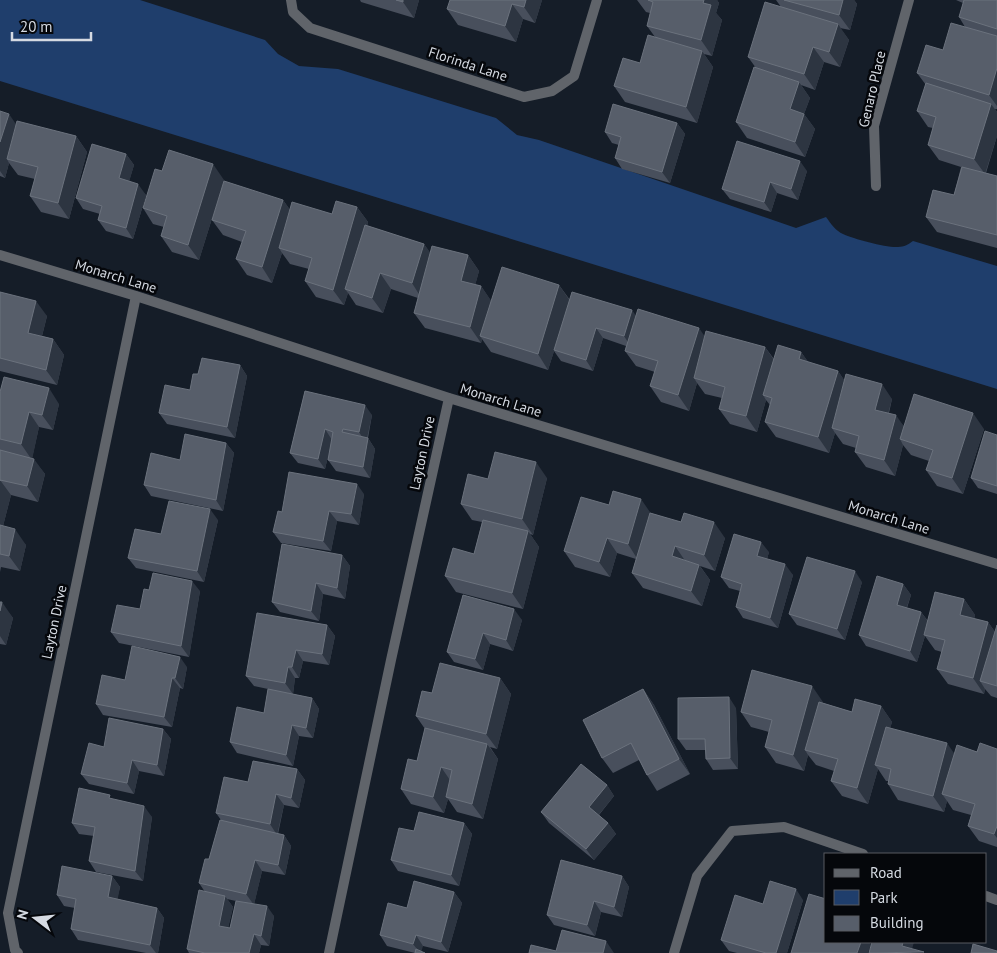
<svg xmlns="http://www.w3.org/2000/svg" width="997" height="953" font-family="'PT Sans',sans-serif">
<style>
.green{fill:#1f3e6c}
.lines{fill:none;stroke-linecap:round;stroke-linejoin:round}
.street{stroke:#60646a;stroke-width:10}
.wall{fill:#484f5c;fill-rule:evenodd}
.shaded-wall{fill:#2d3541}
.building{fill:#575e6a;stroke:#6b727d}
.labels{text-anchor:middle;dominant-baseline:central;stroke-width:5;stroke-linejoin:round;paint-order:stroke}
.street-label{font-size:14px;fill:#d5dae2;stroke:#05070b}
</style>
<rect width="100%" height="100%" fill="#151d28"/>
<path class="green" d="M0,0H140L265,40L278,54L299,66L338,69L496,118L517,135L539,140L796,228L826,217C831,224 836,231 843,234C854,239 887,248 898,247C904,247 909,244 913,241L997,266V389L0,81Z"/>
<g class="lines">
<path class="street" d="M291,0L293,12L310,28L524,97L552,91L574,76L597,0
M876,186L874,126L909,0
M0,255L136,296L449,398L997,564
M986,896L997,900
M18,953L15,950L8,913L136,296
M329,953L391,660L449,398
M674,953L697,876L732,831L784,827L863,854"/>
</g>
<path class="wall" d="M360,0H419L414,18L361,2Z
M542,0L535,23L523,19L516,42L458,25L447,9Z
M637,0H717L719,3L716,13L722,20L712,56L704,54L713,67L697,123L625,102L614,86L640,63L655,37L647,26L650,13L646,12Z
M776,0H854L857,4L850,30L840,28L849,40L840,67L824,62L815,90L801,85L810,98L804,114L815,129L805,157L747,138L736,122L756,68L748,57L781,7Z
M956,0H997V109H995L997,112V136L986,173L997,176V248L937,232L926,217L954,195L961,167L939,160L928,145L933,128L928,127L917,111L926,85L917,73L943,50L965,27L959,17L963,3Z
M0,111L16,125L76,136L87,152L69,219L41,212L30,196L35,179L18,175L9,163L5,178L0,176Z
M677,123L685,134L670,183L622,169L615,158L619,145L612,143L605,132Z
M126,154L134,165L129,181L146,195L133,239L106,231L98,220L100,214L83,209L76,198Z
M162,171L224,180L199,260L172,252L161,236L164,227L153,224L143,208Z
M807,171L798,200L777,193L771,212L730,199L722,189Z
M283,200L290,210L332,214L357,207L368,222L367,226L424,244L430,253L468,255L479,271L475,285L481,286L491,301L559,285L570,300L636,316L705,337L765,347L774,359L801,352L808,362L838,371L844,380L892,399L889,413L904,426L984,429L963,494L937,486L926,470L929,461L911,455L903,445L895,476L866,467L855,452L856,448L843,444L835,433L829,453L776,437L765,422L770,405L766,400L757,432L730,424L719,409L722,398L705,394L697,383L689,411L661,402L650,386L655,372L636,366L625,351L626,346L603,338L593,371L561,361L554,351L548,370L491,352L482,339L481,343L425,328L414,313L418,298L391,289L383,313L356,305L348,293L344,305L316,297L305,281L309,269L290,264L282,253L272,283L247,275L236,259L242,242L223,235L212,220Z
M0,292L47,316L42,336L53,339L64,355L57,385L0,371Z
M240,365L247,376L235,438L167,424L159,413L190,390L198,374Z
M305,391L372,415L368,438L375,449L370,478L336,471L328,460L330,448L325,469L298,463L290,453Z
M0,392L59,404L53,430L39,427L32,458L45,474L38,502L11,495L3,526L26,545L20,571L1,567L0,572Z
M997,435V494L978,488L971,478Z
M226,443L234,453L223,511L151,496L144,485L180,460Z
M547,478L533,535L530,534L539,547L523,609L456,592L445,576L474,554L482,522L472,520L461,504L488,479Z
M364,494L359,525L337,521L331,551L281,543L273,532L282,512Z
M609,505L651,513L725,538L715,571L700,566L710,580L702,606L643,588L632,573L636,559L617,553L610,577L575,567L564,551Z
M218,520L204,582L136,568L128,558L161,534Z
M769,552L767,559L793,575L778,628L743,618L736,607L740,591L729,588L721,577Z
M342,555L350,566L345,599L323,594L319,621L280,612L272,602Z
M862,582L845,640L797,625L789,614Z
M903,584L911,595L907,608L921,612L928,621L964,599L975,615L974,619L988,622L995,632L997,625V698L991,696L985,689L984,694L948,684L937,669L942,652L935,650L925,636L917,662L866,646L859,635Z
M200,591L189,657L119,643L111,632L140,609Z
M463,595L522,620L513,651L490,644L483,670L454,662L447,652Z
M0,602L13,618L6,645L0,644Z
M327,625L335,636L329,665L303,661L299,678H295L293,694L277,691L312,698L319,709L313,738L299,736L293,766L237,753L230,742L264,713L268,689L254,686L246,676Z
M187,667L183,689L180,688L172,727L103,715L96,704Z
M500,678L511,694L497,749L490,747L498,759L483,819L457,812L448,799L444,813L411,804L401,789L417,761L425,729L416,716L432,693Z
M643,689L654,705L690,774L657,791L647,775L639,760L613,773L602,758Z
M823,702V703L852,712L881,706L892,722L890,728L954,754L997,749V847L979,841L968,826L971,815L953,810L947,801L944,812L898,800L888,784V781H886L878,769L868,804L842,796L831,781L834,771L816,765L808,755L804,771L776,763L765,747L769,732L751,727L741,712Z
M736,708L738,769L713,770L706,759V750H686L678,739Z
M163,729L171,739L164,776L139,771L134,794L89,784L81,774L104,747Z
M297,769L305,780L299,808L284,805L278,834L284,835L291,846L285,875L262,871L254,904L274,916L269,946L261,945L259,953H189L187,949L205,892L199,883L209,859L221,820L216,813L248,782ZM227,899L236,901L230,928H228L233,907Z
M607,785L614,796L599,815L608,823L616,834L594,860L549,823L541,812Z
M112,799L152,817L143,881L96,872L89,861L94,836L79,834L72,823Z
M464,823L472,834L459,886L398,871L391,860L414,831Z
M112,876L120,887L117,899L157,908L164,918L158,953H146L78,940L71,929L75,908L64,906L57,895Z
M622,876L629,887L622,917L601,912L595,936L554,925L547,915Z
M454,892L462,903L448,952L423,946L415,953L387,946L380,935L407,908Z
M803,900L787,953H737L729,951L721,940L763,904Z"/>
<path class="shaded-wall" d="M403,0H419L414,18L403,2Z
M526,0H542L535,23L524,7Z
M704,0H717L719,3L716,13L722,20L712,56L701,40Z
M843,0H854L857,4L850,30L839,15Z
M512,4L523,19L516,42L505,26Z
M838,24L849,40L840,67L829,52Z
M813,47L824,62L815,90L804,74Z
M702,51L713,67L697,123L686,107Z
M997,68V106L989,95Z
M799,82L810,98L804,114L815,129L805,157L795,142L790,109Z
M991,104L997,112V136L985,174L974,159Z
M9,114L20,130L7,159L9,163L5,178L0,171V142Z
M677,123L685,134L670,183L662,172Z
M76,136L87,152L69,219L58,203Z
M126,154L134,165L127,189L119,178Z
M800,161L807,171L798,200L791,189Z
M213,164L224,180L199,260L188,245Z
M770,182L777,193L771,212L764,202Z
M138,184L146,195L133,239L126,228Z
M283,200L294,215L279,248L282,253L272,283L262,267Z
M357,207L368,222L348,290L345,289L348,293L344,305L333,290Z
M424,244L435,259L422,299L412,283Z
M468,255L479,271L472,297L461,281Z
M380,273L391,289L383,313L372,298Z
M559,285L570,301L548,370L538,354Z
M481,286L492,302L480,336L482,339L481,343L470,327Z
M36,301L47,316L39,348L28,333Z
M632,310L639,320L631,347L624,336Z
M596,328L603,338L593,371L586,360Z
M699,328L710,344L694,378L697,383L689,411L678,395Z
M53,339L64,355L57,385L46,370Z
M765,347L776,363L763,395L766,400L757,432L746,416Z
M801,352L812,367L799,359Z
M240,365L247,376L235,438L227,427Z
M838,371L849,387L832,428L835,433L829,453L818,437Z
M882,384L892,399L885,425L875,410Z
M49,388L59,404L53,430L42,415Z
M365,405L372,415L366,443L359,432Z
M29,412L39,427L32,460L21,444Z
M973,413L984,429L963,494L952,478Z
M896,415L907,431L900,439L903,445L895,476L884,460Z
M325,429L332,440L325,469L318,459Z
M368,438L375,449L370,478L363,467Z
M226,443L234,453L223,511L216,500Z
M34,459L45,474L38,502L27,486Z
M536,462L547,478L533,535L522,519Z
M0,480L11,495L2,530L0,527Z
M357,484L364,494L359,525L351,514Z
M641,499L652,515L638,560L628,544Z
M210,509L218,520L204,582L197,571Z
M329,511L337,521L331,551L323,541Z
M714,522L725,538L715,571L704,555Z
M15,529L26,545L20,571L9,556Z
M528,531L539,547L523,609L512,593Z
M607,538L617,553L610,577L599,562Z
M761,542L769,552L765,567L757,556Z
M675,546L686,562L672,556Z
M342,555L350,566L345,599L337,588Z
M785,564L793,575L778,628L770,618Z
M699,565L710,580L702,606L691,591Z
M855,571L862,582L845,640L837,629Z
M192,581L200,591L189,657L181,646Z
M316,583L323,594L319,621L311,611Z
M903,584L911,595L904,615L897,605Z
M964,599L975,615L971,630L960,615Z
M2,602L13,618L6,645L0,636V611Z
M514,609L522,620L513,651L506,640Z
M921,612L929,623L917,662L910,651Z
M988,622L997,635L980,681L985,689L984,694L973,678Z
M327,625L335,636L329,665L322,654Z
M483,633L490,644L483,670L475,659Z
M296,650L303,661L299,678L292,667Z
M180,657L187,667L183,689L175,678Z
M288,667L295,678L293,694L285,683Z
M172,678L180,688L172,727L164,717Z
M500,678L511,694L497,749L486,734Z
M812,686L823,702L810,751L805,750L808,755L804,771L793,755Z
M643,689L654,705L690,774L679,759Z
M729,697L736,708L738,769L730,758Z
M312,698L319,709L313,738L306,728Z
M881,706L892,722L879,766L875,765L878,769L868,804L857,788Z
M292,725L299,736L293,766L286,755Z
M163,729L171,739L164,776L157,765Z
M947,743L958,759L942,794L947,801L944,812L933,796Z
M487,744L498,759L483,819L472,804Z
M132,760L139,771L134,794L127,783Z
M441,767L452,783L446,797L448,799L444,813L433,797Z
M297,769L305,780L299,808L291,798Z
M607,785L614,796L596,818L589,807Z
M276,794L284,805L277,835L270,824Z
M144,806L152,817L143,881L135,871Z
M464,823L472,834L459,886L451,875Z
M608,823L616,834L594,860L586,849Z
M997,826V838L994,834Z
M284,835L291,846L285,875L278,865Z
M255,860L262,871L254,905L246,894Z
M112,876L120,887L116,908L108,897Z
M622,876L629,887L622,917L614,907Z
M796,889L803,900L787,953H776Z
M454,892L462,903L448,952L441,942Z
M225,896L233,907L226,937L219,926Z
M594,901L601,912L595,936L587,925Z
M267,906L274,916L269,946L261,936Z
M157,908L164,918L158,953H156L150,945Z
M254,934L261,945L259,953H249Z
M416,935L423,946L421,953H420L413,944Z
M606,941L614,953H603Z
M861,942H869L871,945L868,953H857Z
M903,942H914L911,953L902,946Z"/>
<path class="building" d="M396,0H403V2Z
M450,0H526L524,7L512,4L505,26L447,9Z
M648,0H704L703,3L711,5L701,40L647,26L653,2Z
M784,0H843L839,15Z
M964,0H997V29L959,17Z
M765,2L838,24L829,52L813,47L804,74L748,57Z
M951,23L997,36V68L989,95L917,73L926,45L943,50Z
M648,35L702,51L686,107L614,86L623,58L640,63Z
M754,67L799,82L790,109L804,114L795,142L736,122Z
M926,83L991,104L974,159L928,145L936,117L917,111Z
M613,104L677,123L662,172L615,158L621,137L605,132Z
M0,111L9,114L0,142Z
M17,121L76,136L58,203L30,196L38,167L7,159Z
M737,141L800,161L791,189L770,182L764,202L722,189Z
M92,144L126,154L119,178L138,184L126,228L98,220L102,206L76,198Z
M169,150L213,164L188,245L161,236L167,216L143,208L155,169L162,171Z
M962,167L997,176V235L926,217L933,190L954,195Z
M224,181L283,200L262,267L236,259L246,231L212,220Z
M336,201L357,207L333,290L305,281L312,258L279,248L292,202L332,214Z
M365,225L424,244L412,283L380,273L372,298L345,289Z
M432,246L468,255L461,281L481,286L470,327L414,313Z
M502,267L559,285L538,354L480,336Z
M0,292L36,301L28,333L53,339L46,370L0,358Z
M572,292L632,310L624,336L596,328L586,360L554,350Z
M638,309L699,328L678,395L650,386L658,361L625,351Z
M706,331L765,347L746,416L719,409L725,387L694,378Z
M778,345L801,352L799,359L838,371L818,437L765,422L772,398L763,395Z
M202,358L240,365L227,427L159,413L165,385L190,390L193,374H198Z
M846,374L882,384L875,410L896,415L884,460L855,452L859,436L832,428Z
M4,377L49,388L42,415L29,412L21,444L0,439V392Z
M305,391L365,405L359,432L343,429L342,432L368,438L363,467L328,460L333,432L325,429L318,459L290,453Z
M914,394L973,413L952,478L926,470L933,450L900,439Z
M985,431L997,435V486L971,478Z
M185,434L226,443L216,500L144,485L151,453L180,460Z
M0,450L34,459L27,486L0,480V481Z
M495,452L536,462L522,519L461,504L468,474L488,479Z
M289,472L357,484L351,514L329,511L323,541L273,532L278,511L282,512Z
M613,491L641,499L628,544L607,538L599,562L564,551L581,497L609,505Z
M169,501L210,509L197,571L128,558L135,529L161,534Z
M650,513L681,522L684,513L714,522L704,555L675,546L672,556L699,565L691,591L632,573Z
M483,520L528,531L512,593L445,576L453,548L474,554Z
M0,525L15,529L9,556L0,554Z
M734,534L761,542L757,556L785,564L770,618L736,607L742,584L721,577Z
M282,544L342,555L337,588L316,583L311,611L272,602Z
M807,557L855,571L837,629L789,614Z
M153,573L192,581L181,646L111,632L117,605L140,609L144,589L149,590Z
M877,576L903,584L897,605L921,612L910,651L859,635Z
M935,592L964,599L960,615L988,622L973,678L937,669L945,640L924,635Z
M463,595L514,609L506,640L483,633L475,659L447,652Z
M0,602H2L0,611Z
M257,613L327,625L322,654L296,650L292,667H288L285,683L246,676Z
M997,625V686L980,681Z
M132,646L180,657L175,678H172L164,717L96,704L102,675L125,680Z
M440,663L500,678L486,734L416,716L422,691L432,693Z
M752,670L812,686L793,755L765,747L772,720L741,712Z
M268,689L312,698L306,728L292,725L286,755L230,742L237,707L264,713Z
M643,689L679,759L647,775L631,743L602,758L583,720Z
M729,697L730,758L706,759L705,739H678V698Z
M855,699L881,706L857,788L831,781L838,759L805,750L819,702L852,712Z
M109,718L163,729L157,765L132,760L127,783L81,774L89,743L104,747Z
M886,727L947,743L933,796L888,784L891,769L875,765Z
M425,728L487,744L472,804L446,797L452,770L441,767L433,797L401,789L408,759L417,761Z
M980,743L997,749V826L994,834L968,826L975,804L942,794L957,745L977,752Z
M253,761L297,769L291,798L276,794L270,824L216,813L224,777L248,782Z
M581,764L607,785L589,807L608,823L586,849L541,812Z
M79,788L110,795L109,798L144,806L135,871L89,861L95,827L72,823Z
M419,812L464,823L451,875L391,860L399,828L414,831Z
M220,820L284,835L278,865L255,860L246,894L199,883L205,859H209Z
M561,860L622,876L614,907L594,901L587,925L547,915Z
M62,866L112,876L108,897L157,908L150,945L71,929L76,899L57,895Z
M414,881L454,892L441,942L416,935L413,944L380,935L388,903L407,908Z
M770,881L796,889L776,953H766L721,940L735,895L763,904Z
M199,890L225,896L219,926L230,928L236,901L267,906L261,936L254,934L249,953H205L187,949Z
M809,894L826,899V942H861L857,953H791Z
M562,930L606,941L603,953H529L531,945L556,951Z
M872,942H903L902,946L924,952L869,953Z
M973,944L997,951V953H971Z
M416,949L425,953H415Z"/>
<g class="labels">
<g class="street-label">
<text transform="translate(468 64) rotate(18)">Florinda Lane</text>
<text transform="translate(872 89) rotate(-77)">Genaro Place</text>
<text transform="translate(116 276) rotate(17)">Monarch Lane</text>
<text transform="translate(501 400) rotate(17)">Monarch Lane</text>
<text transform="translate(422 453) rotate(-78)">Layton Drive</text>
<text transform="translate(889 517) rotate(17)">Monarch Lane</text>
<text transform="translate(54 622) rotate(-78)">Layton Drive</text>
</g>
</g>
<rect x="824" y="853" width="162" height="90" fill="#05070b" stroke="#585b61"/>
<rect x="834" y="869" width="25" height="8" fill="#60646a" stroke="#585b61"/>
<text x="870" y="878" font-size="15" fill="#d5dae2">Road</text>
<rect x="834" y="890" width="25" height="15" fill="#1f3e6c" stroke="#585b61"/>
<text x="870" y="903" font-size="15" fill="#d5dae2">Park</text>
<rect x="834" y="916" width="25" height="15" fill="#575e6a" stroke="#585b61"/>
<text x="870" y="928" font-size="15" fill="#d5dae2">Building</text>
<g transform="translate(35 918) rotate(286)" stroke="#05070b" stroke-width="4" paint-order="stroke">
<path d="M0-4L9 19L0 12L-9 19Z" fill="#d5dae2"/>
<text y="-8" font-size="14" font-weight="bold" text-anchor="middle" fill="#d5dae2">N</text>
</g>
<path d="M12 32v8h79v-8" fill="none" stroke="#d5dae2" stroke-width="2.5"/>
<text x="20" y="32" font-size="15" fill="#d5dae2" stroke="#05070b" stroke-width="4" paint-order="stroke">20 m</text>
</svg>
